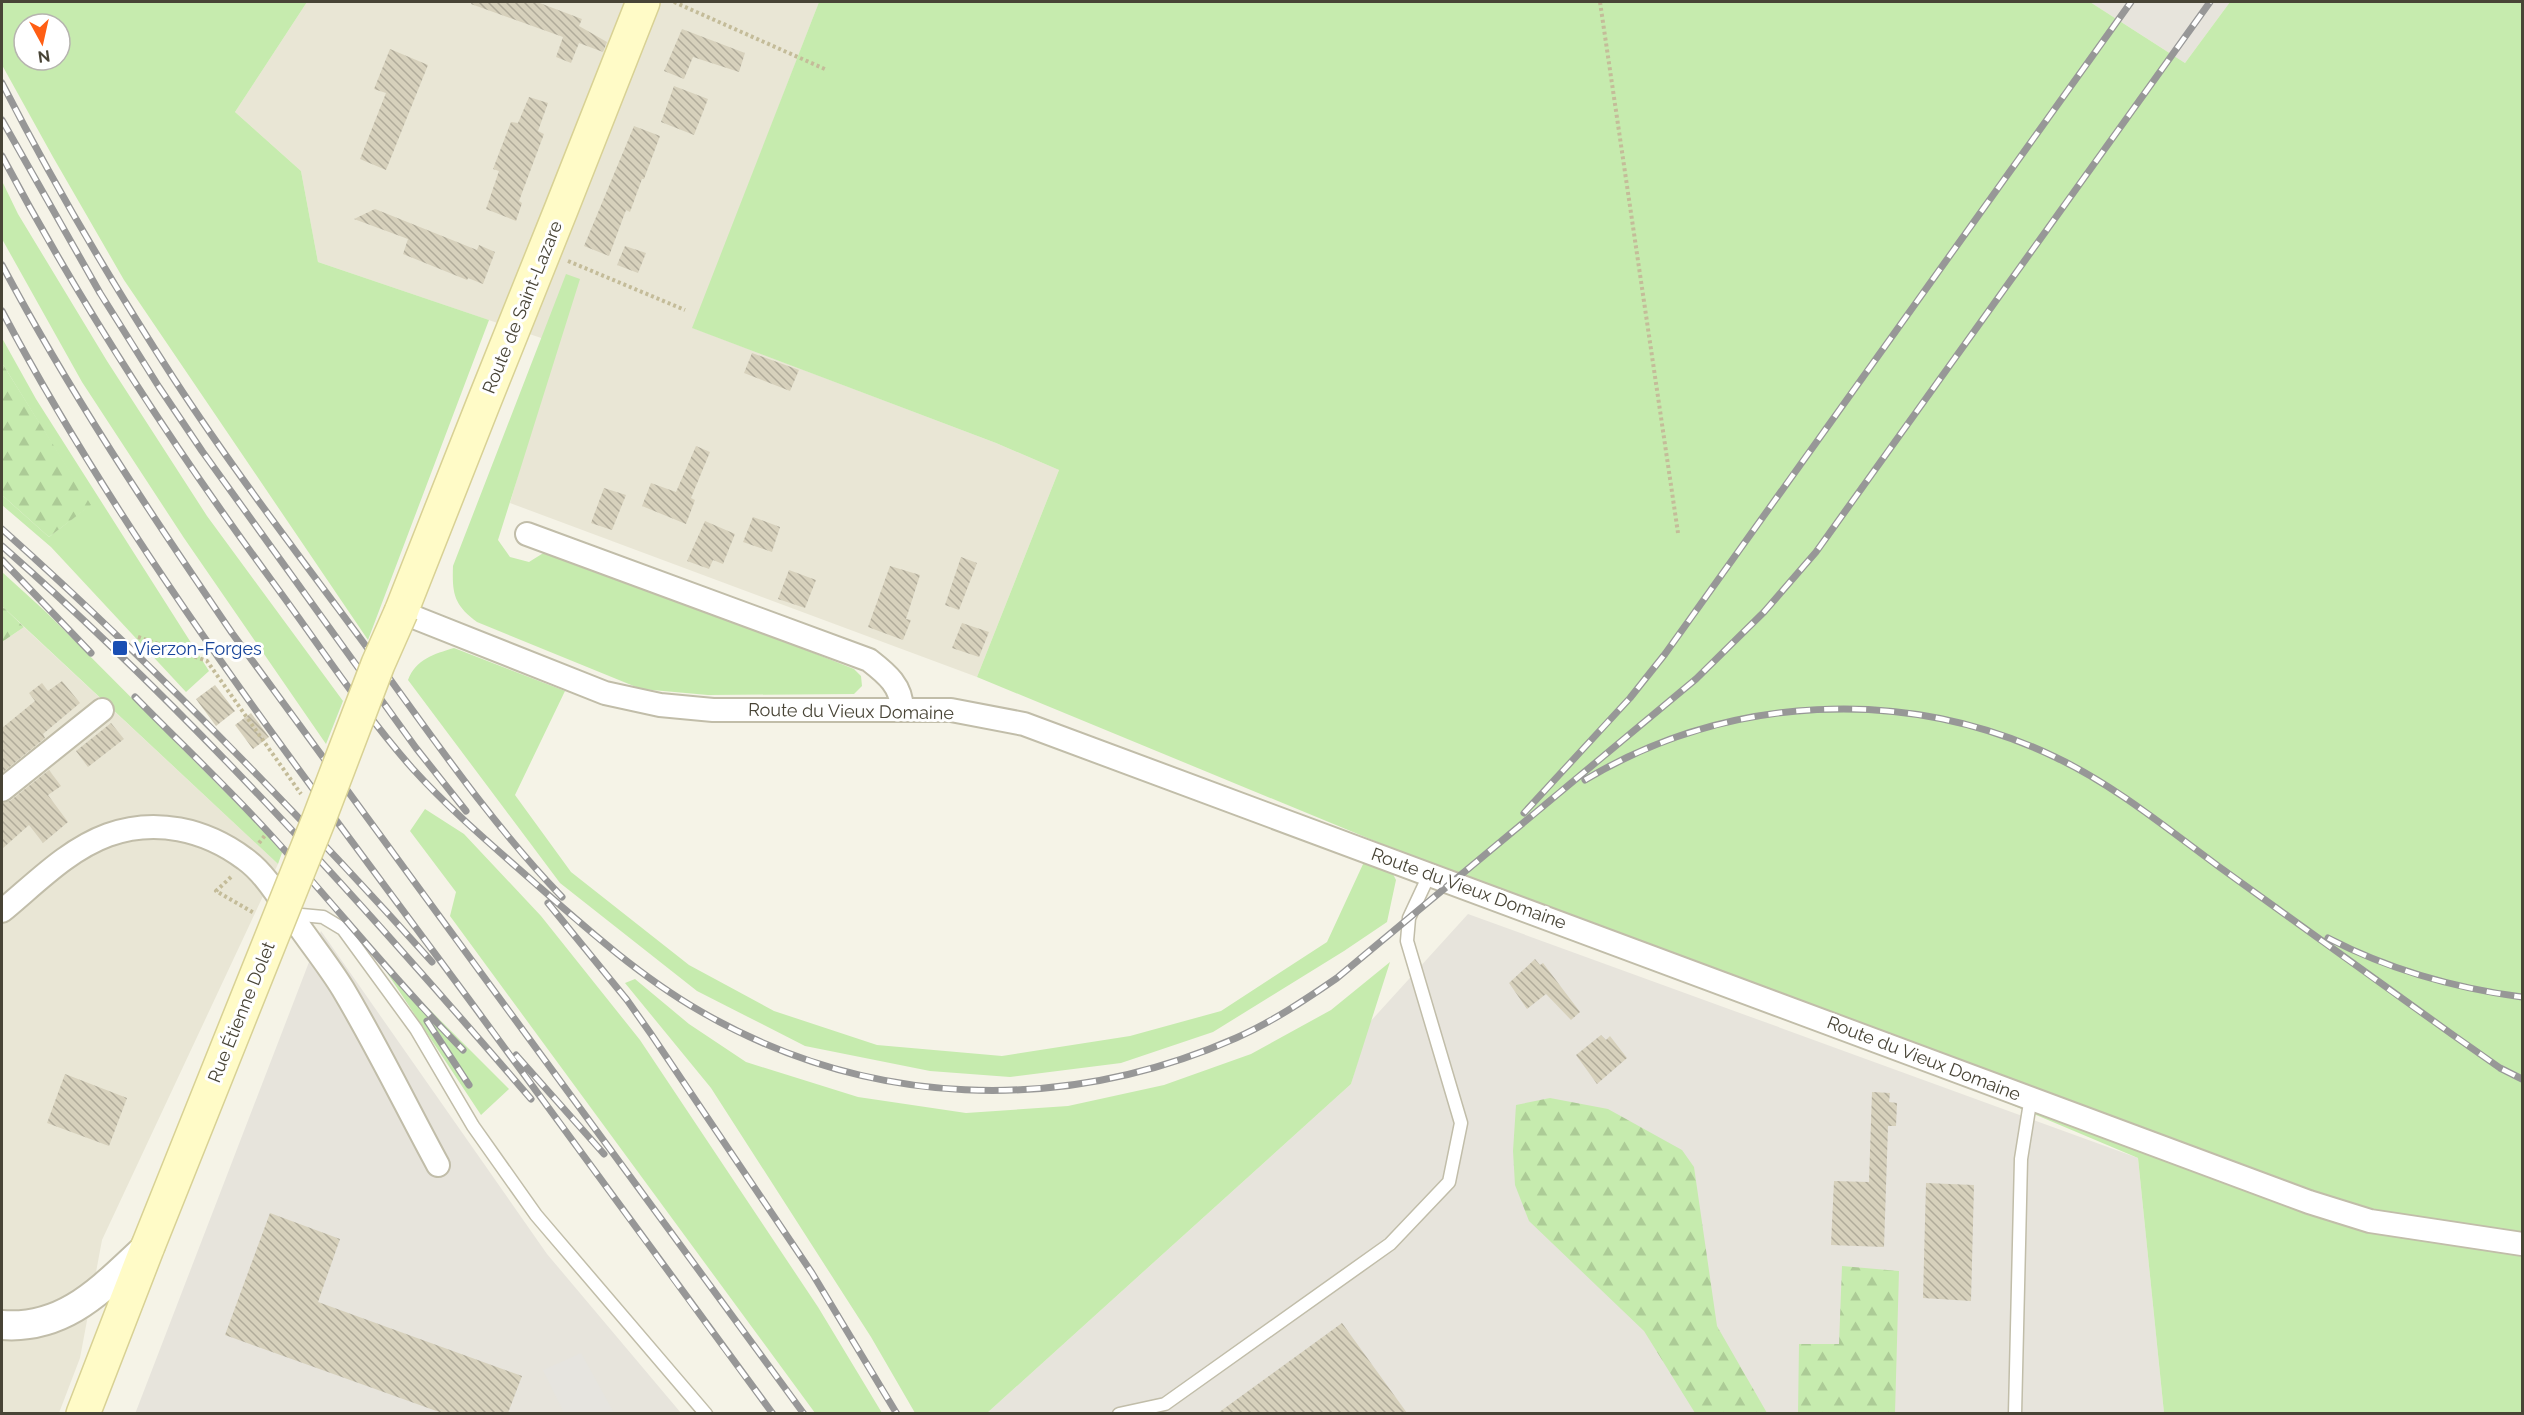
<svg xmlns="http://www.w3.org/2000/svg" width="2524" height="1415" font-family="Raleway,sans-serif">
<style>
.residential{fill:#e9e6d5}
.industrial{fill:#e7e4dc}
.green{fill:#c6ebae;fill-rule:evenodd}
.forest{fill:url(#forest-firs)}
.parking{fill:#e6e4df}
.building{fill:url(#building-back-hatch)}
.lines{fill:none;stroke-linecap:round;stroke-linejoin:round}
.service-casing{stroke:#c1bda9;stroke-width:15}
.minor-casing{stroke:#c1bda9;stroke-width:26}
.tertiary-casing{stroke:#c1bda9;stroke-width:32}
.secondary-casing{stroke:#d8d194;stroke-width:36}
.path{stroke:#c4bc99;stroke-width:4;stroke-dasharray:3 3;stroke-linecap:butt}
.service{stroke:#fff;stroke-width:12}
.minor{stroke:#fff;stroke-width:22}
.tertiary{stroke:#fff;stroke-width:28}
.secondary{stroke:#fffbc7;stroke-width:33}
.rail-casing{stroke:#979797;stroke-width:7}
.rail{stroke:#fff;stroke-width:4.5;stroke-dasharray:14;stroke-linecap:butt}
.secondary-bridge-casing{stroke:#d8d194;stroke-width:36;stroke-linecap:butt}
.secondary-bridge{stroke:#fffbc7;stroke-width:33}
.transit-dot{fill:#1a4fb4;stroke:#fff;stroke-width:2}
.labels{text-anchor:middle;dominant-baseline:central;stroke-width:6;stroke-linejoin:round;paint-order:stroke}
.street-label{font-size:18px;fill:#484436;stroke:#fff}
.transit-label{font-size:18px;fill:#164399;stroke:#fff;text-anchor:start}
</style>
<defs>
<pattern id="forest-firs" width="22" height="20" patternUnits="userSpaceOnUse" patternTransform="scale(1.5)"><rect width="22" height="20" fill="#c6ebae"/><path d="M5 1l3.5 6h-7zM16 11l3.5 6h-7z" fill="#accb96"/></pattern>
<pattern id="building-back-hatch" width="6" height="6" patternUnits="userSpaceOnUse" patternTransform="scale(1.5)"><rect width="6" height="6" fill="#d7d1bc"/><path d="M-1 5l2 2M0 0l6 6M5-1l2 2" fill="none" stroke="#b0ab9a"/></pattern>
</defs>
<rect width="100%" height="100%" fill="#f5f3e7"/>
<path class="residential" d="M307,2H819L693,328L996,443L1059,470L977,677L510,503L556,343L318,262L301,171L235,112Z
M24,627L278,864L102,1240L80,1358L59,1413L2,1414V642Z"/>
<path class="industrial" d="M2090,2H2230L2185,63Z
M1468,914L2138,1158L2164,1413L986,1414L1351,1084L1369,1023Z
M321,931L547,1254L681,1413L135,1414Z"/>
<path class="green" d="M2,2H307L235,112L301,171L318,262L489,320L368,640L124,280L53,157L2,65ZM24,24H60V60H24Z
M819,2H2090L2185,63L2230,2H2522V1413H2164L2138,1158L1896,1056L977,677L1059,470L996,443L692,328Z
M2,181L18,214L107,361L207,516L343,701L326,744L184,538L82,382L2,239Z
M566,274L580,279L498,540L510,557L529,562L545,552L572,557L854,669L861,676L862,686L854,694L708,695L641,689L477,622C454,605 452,594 453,566Z
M2,338L36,399L209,671L186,692L51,547L2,505V495L49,537L90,505L2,363Z
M2,572L46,612L283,850L278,864L2,606Z
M454,648L565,691L515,795L571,872L689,965L774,1011L877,1045L1002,1056L1130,1036L1221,1011L1327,942L1364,862L1391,870L1396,880L1387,922L1344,951L1213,1032L1121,1063L1010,1077L930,1071L805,1046L697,991L560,883L408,680C416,659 434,654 454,648Z
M425,809L464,834L541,916L640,1040L818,1307L882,1413H815L450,916L456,892L410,831Z
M376,956L509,1089L481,1115Z
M1390,962L1351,1084L986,1414L915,1413L871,1337L711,1088L625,983L635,979L689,1024L746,1062L858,1097L966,1113L1068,1106L1164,1085L1251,1054L1331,1010Z"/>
<path class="forest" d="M2,363L91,505L49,537L2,495Z
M2,606L24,627L2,642Z
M1550,1098L1608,1109L1682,1150L1694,1167L1717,1326L1767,1413H1695L1644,1331L1529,1221L1515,1185L1513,1151L1516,1105Z
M1842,1266L1899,1271L1895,1413H1798L1799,1344H1839Z"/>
<path class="parking" d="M581,1353L614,1413H564L543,1370Z"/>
<path class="building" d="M472,2H537L582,19L579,26L607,42L603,52L579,43L571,63L556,57L563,37L471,4Z
M682,29L745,53L739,72L693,57L684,79L664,71Z
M390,49L428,65L386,170L360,159L386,93L374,89Z
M674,86L708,99L694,135L661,122Z
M529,97L548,103L538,131L544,134L519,201L522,203L516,221L486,209L499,171L493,169L511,122L518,123Z
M634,126L660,136L644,179H642L630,212L626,210L609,256L584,246Z
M375,209L477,250L479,245L495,252L483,284L468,278L467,280L403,254L408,239L354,219Z
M625,246L646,253L638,273L617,265Z
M752,353L799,370L790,391L744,373Z
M696,446L710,452L691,498L695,500L686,524L642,506L651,483L676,492Z
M604,488L626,495L612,530L591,523Z
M753,517L780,527L772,552L743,542Z
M705,521L735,534L723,564L713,560L709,569L687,561Z
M961,557L977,563L959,610L945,605Z
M890,566L920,575L906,619L911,620L903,640L868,627Z
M789,570L816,580L805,608L778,599Z
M962,623L989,632L979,657L952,648Z
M62,681L80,703L43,734L45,738L2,773V728L35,701L29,693L42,683L48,691Z
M215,685L235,711L216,726L196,699Z
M251,713L269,737L253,749L235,725Z
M111,723L124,739L88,767L76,751Z
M49,770L61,786L48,795L68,822L43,843L29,825L2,849V803L10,801Z
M1535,959L1540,965L1543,963L1580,1012L1571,1020L1546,994L1527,1009L1509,983Z
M1601,1035L1606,1040L1610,1036L1627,1058L1597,1084L1576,1055Z
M65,1074L127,1098L109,1146L47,1123Z
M1872,1092L1890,1093L1889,1102L1897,1103L1896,1126H1888L1884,1247L1831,1245L1834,1181L1869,1182Z
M1926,1183L1974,1185L1971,1301L1923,1298Z
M270,1213L340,1239L318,1302L522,1376L508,1413H442L225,1335Z
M1342,1323L1407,1413H1218Z"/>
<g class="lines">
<defs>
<path id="service" d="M291,914L323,917L343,929L416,1029L473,1126L536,1215L706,1414
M1119,1414L1165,1404L1390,1244L1449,1182L1461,1123L1407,941L1409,918L1430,873
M2015,1414L2021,1159L2029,1109L2033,1099"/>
<path id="minor" d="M527,534L869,660C887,674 902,686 902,710
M401,612L605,693L660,705L713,710H951L1024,724L2309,1202L2370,1221L2522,1244
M2,790L102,710
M2,911C35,884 67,850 108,835C155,818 205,829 245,859C266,874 281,901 296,922C311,944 329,966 343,989C377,1046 406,1106 438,1165"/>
<path id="tertiary" d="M2,1325C67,1330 104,1286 148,1246"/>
<path id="secondary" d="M401,612C480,408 564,206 643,2
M83,1414L148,1246"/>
</defs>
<use href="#service" class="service-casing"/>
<use href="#minor" class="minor-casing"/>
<use href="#tertiary" class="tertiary-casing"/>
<use href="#secondary" class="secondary-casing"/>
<path class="path" d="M674,2L827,70
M1600,2L1678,533
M568,261L685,310
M138,637L207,661L301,794
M259,843L270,829
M231,877L216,891L254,913"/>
<use href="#service" class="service"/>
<use href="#minor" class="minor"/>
<use href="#tertiary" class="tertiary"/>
<use href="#secondary" class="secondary"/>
<defs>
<path id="rail" d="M2,83C54,185 112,283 174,379C232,468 297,553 360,638C425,726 486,818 562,897
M2,120L100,293L159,387L202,451L416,748L466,811
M2,156C81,305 172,445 272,581C318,643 361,710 412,768C450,810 494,847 537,885C588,930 641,977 700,1011C867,1108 1061,1115 1236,1038C1272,1022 1305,1000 1337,978L1696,679L1764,612L1816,552L2210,2
M2,265C70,393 150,513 232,633L804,1414
M2,311C118,530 269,730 416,928C536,1089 653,1252 773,1414
M2,529C153,664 296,811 432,962
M2,546C193,714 365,906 531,1099
M2,560L91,653
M135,697C179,742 226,786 269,833C335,905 395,981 463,1050
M1585,780C1727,695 1905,685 2055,757C2114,785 2165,827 2218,866C2296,922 2374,979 2453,1035L2500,1068L2522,1079
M1524,813L1630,698L1665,654L2131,2
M548,903L627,1000L651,1034L812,1273L897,1414
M2328,938C2390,970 2454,988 2522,997
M427,1021L469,1085
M516,1055L604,1154"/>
</defs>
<use href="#rail" class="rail-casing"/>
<use href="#rail" class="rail"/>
<defs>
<path id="secondary-bridge" d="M148,1246L319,819L378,664L401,612"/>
</defs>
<use href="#secondary-bridge" class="secondary-bridge-casing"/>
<use href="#secondary-bridge" class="secondary-bridge"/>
</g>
<rect class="transit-dot" x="112" y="640" width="16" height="16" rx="3"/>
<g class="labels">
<g class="street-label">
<text transform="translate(522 307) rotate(-68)">Route de Saint-Lazare</text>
<text transform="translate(851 711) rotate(1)">Route du Vieux Domaine</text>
<text transform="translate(1469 888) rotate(20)">Route du Vieux Domaine</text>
<text transform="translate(241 1012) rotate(-68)">Rue Étienne Dolet</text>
<text transform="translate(1924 1058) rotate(21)">Route du Vieux Domaine</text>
</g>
<g class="transit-label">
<text x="134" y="648">Vierzon-Forges</text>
</g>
</g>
<rect width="2524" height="1415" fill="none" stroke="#484436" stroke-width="6"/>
<g transform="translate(42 42) rotate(172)"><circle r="28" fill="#ffffff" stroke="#b6b4af" stroke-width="1.5"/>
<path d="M0-4.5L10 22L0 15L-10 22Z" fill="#ff5e14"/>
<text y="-9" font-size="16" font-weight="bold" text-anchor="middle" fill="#484436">N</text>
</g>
</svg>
